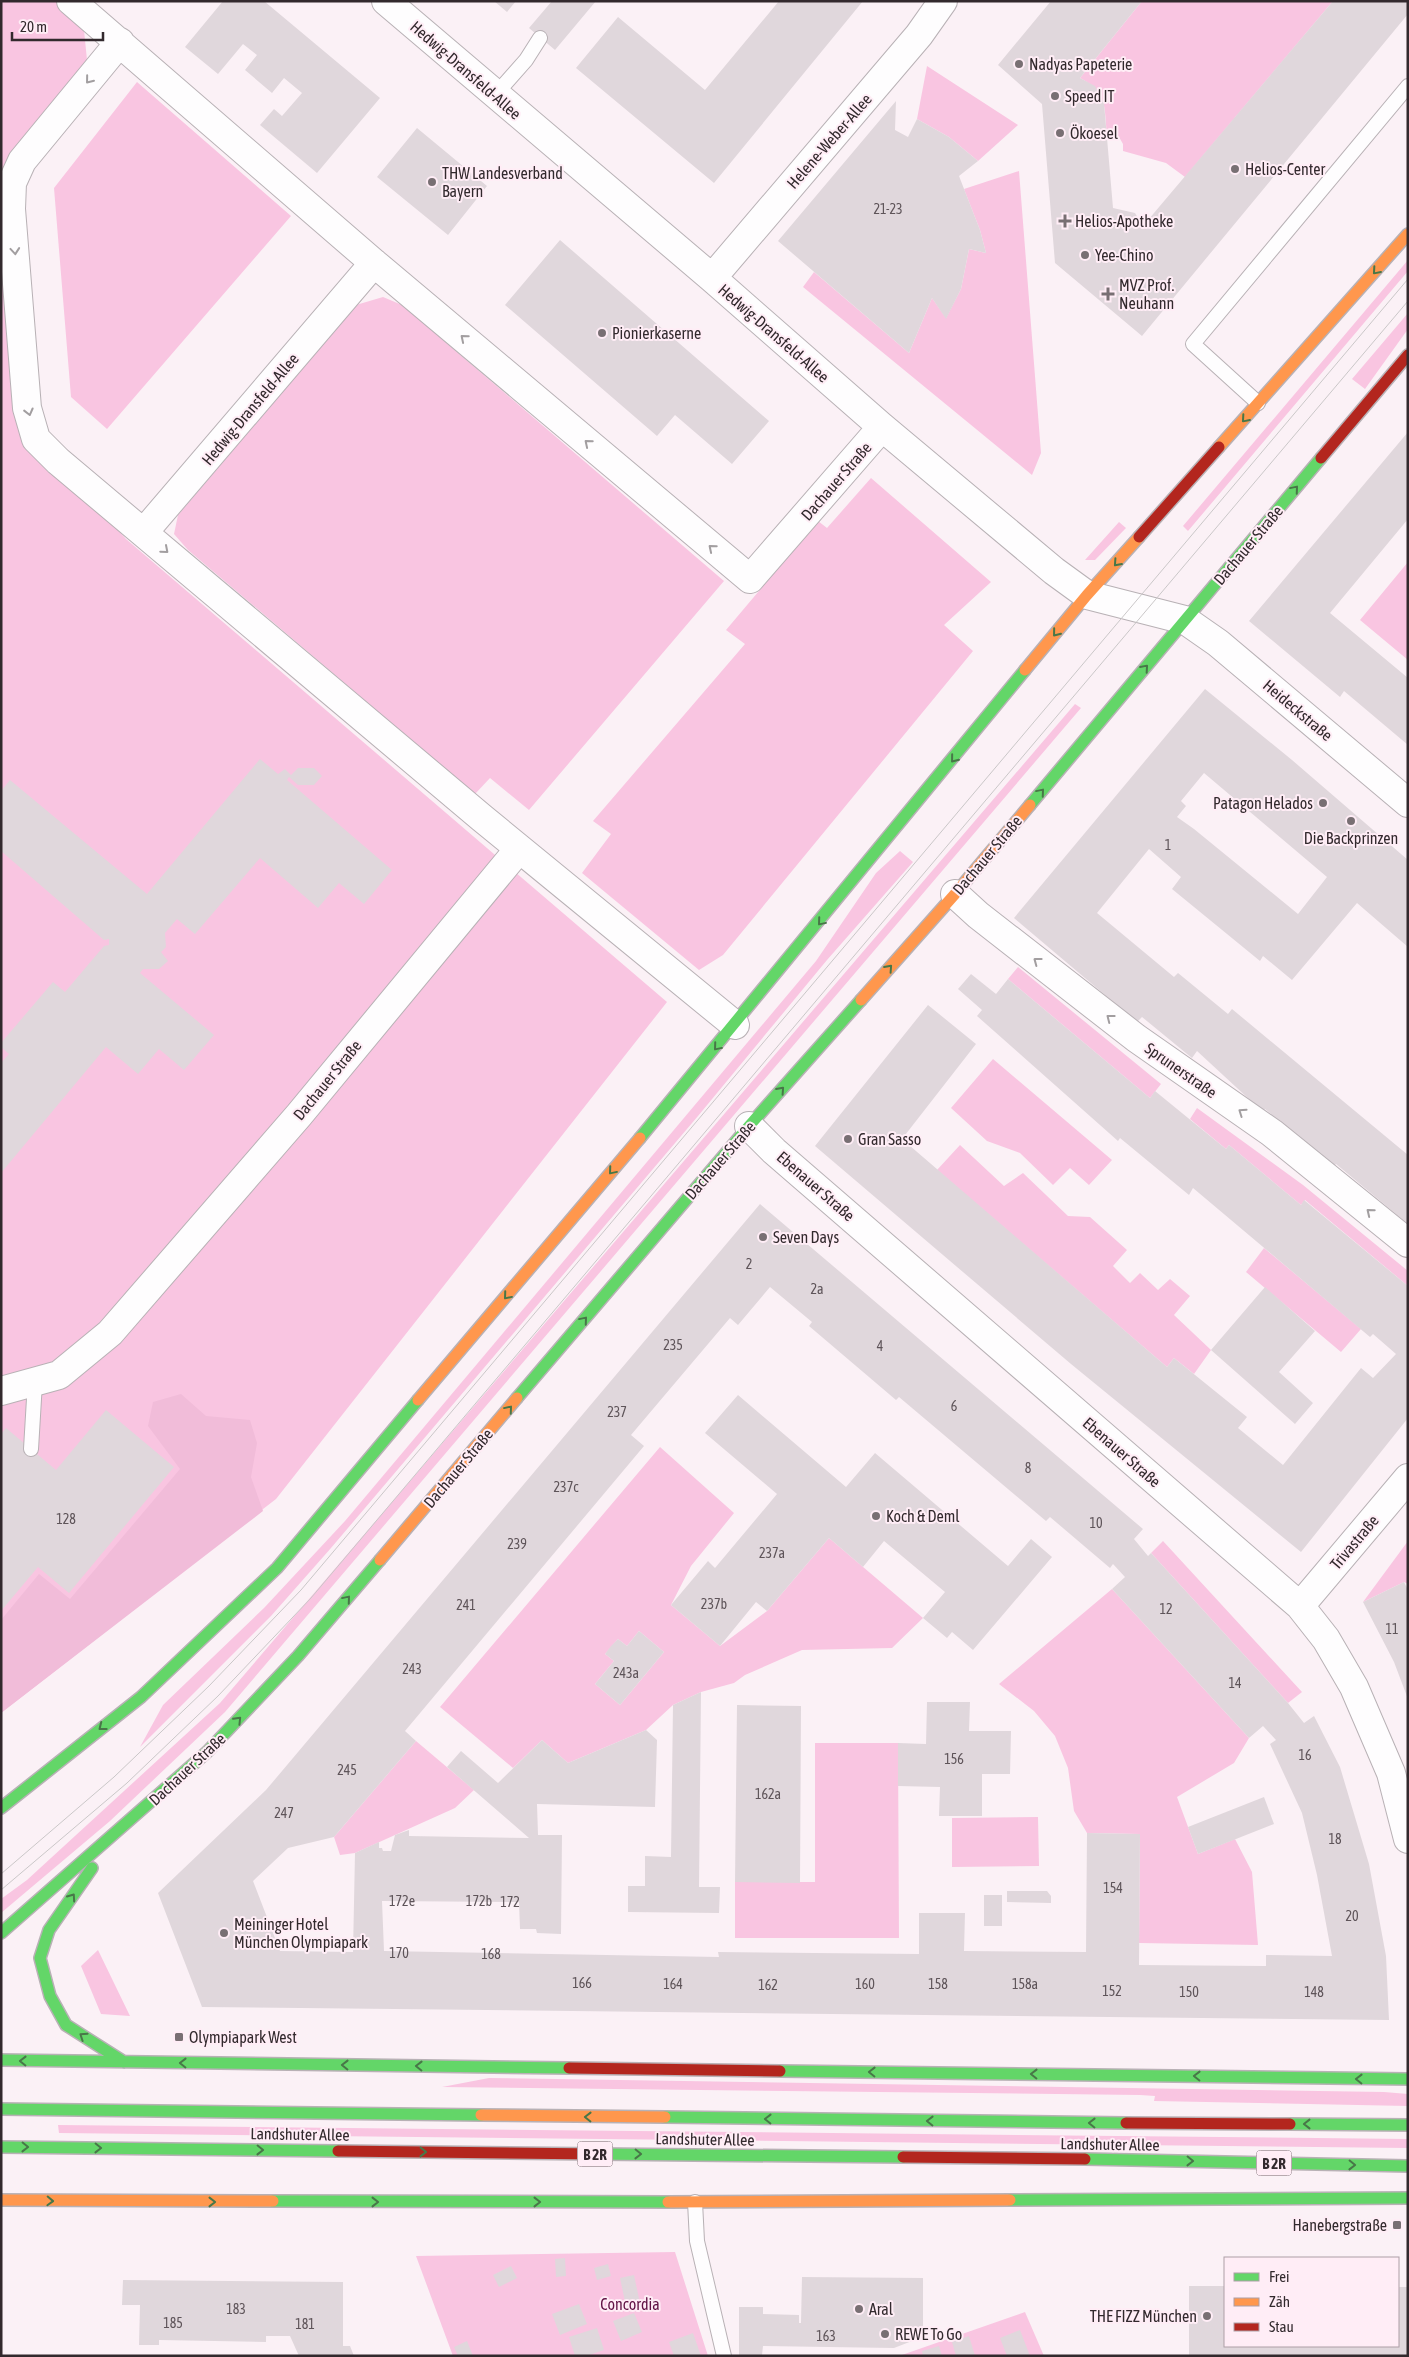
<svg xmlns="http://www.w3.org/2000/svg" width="1409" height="2357" font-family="'Asap Condensed',sans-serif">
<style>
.green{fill:#f9c5e1;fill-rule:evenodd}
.forest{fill:#f1bcd9}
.building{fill:#e0d7dc;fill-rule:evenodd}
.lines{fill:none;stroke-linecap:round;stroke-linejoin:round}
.lane-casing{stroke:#b8b1b5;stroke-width:16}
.street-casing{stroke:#b8b1b5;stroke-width:30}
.fast-casing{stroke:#b8b1b5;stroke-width:14}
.slow-casing{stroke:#b8b1b5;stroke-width:14}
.jam-casing{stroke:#b8b1b5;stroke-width:14}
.lane{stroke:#fefdfe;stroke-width:14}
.street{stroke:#fefdfe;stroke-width:28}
.fast{stroke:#63d668;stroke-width:11}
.slow{stroke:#ff974d;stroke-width:11}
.jam{stroke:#b3261e;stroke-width:11}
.tram{stroke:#cac7c8;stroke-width:1}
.oneway{stroke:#a29ea0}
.oneway2{stroke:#487748}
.poi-dot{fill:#786f73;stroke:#ffedf6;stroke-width:2}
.labels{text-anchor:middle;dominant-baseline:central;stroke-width:4;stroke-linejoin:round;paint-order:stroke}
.number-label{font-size:14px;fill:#5e5459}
.shield{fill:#ffedf6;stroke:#706469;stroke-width:1}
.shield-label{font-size:15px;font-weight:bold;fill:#32292d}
.poi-label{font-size:16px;fill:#32292d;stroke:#ffedf6;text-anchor:start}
.street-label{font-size:16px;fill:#32292d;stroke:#ffedf6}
.park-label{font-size:16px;fill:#601244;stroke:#ffedf6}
</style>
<rect width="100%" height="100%" fill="#fbf1f6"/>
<path class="green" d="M1,1H71L82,10L89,80L22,161L36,439L126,539L667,1002L276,1499L1,1713Z
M1142,1H1333L1185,177L1166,163L1123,151V144L1119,137L1107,135C1104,106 1108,93 1080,78Z
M927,66L1018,125L978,161L949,137L917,119Z
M137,82L291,216L107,429L71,397L54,188Z
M1019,171L1041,453L1032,475L803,287L814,272L909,353L932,298L946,318L961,289L969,249L986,253L980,230L964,189Z
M1408,260V271L1188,531L1183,526Z
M383,297L402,305L724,581L529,810L490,778L475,794L188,550L174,534L178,515L356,305Z
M1408,313V329L1365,389L1352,379Z
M871,478L991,582L944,625L973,651L723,955L699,970L582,873L611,834L593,821L745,644L726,630L818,521L827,528Z
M1119,522L1126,528L1095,560H1085Z
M1408,562V660L1360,620Z
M1075,704L1081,708L225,1712L110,1821L1,1913V1899L27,1880L220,1703Z
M900,851L913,862L827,960L698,1116L331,1548L271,1616L140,1747L163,1705L264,1608L345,1521L816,961L876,873Z
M1018,967L1161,1084L1150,1098L1008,979Z
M993,1059L1112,1160L1089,1185L1070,1168L1053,1185L1020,1153L987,1141L951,1108Z
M1197,1108L1303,1185L1408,1271V1286L1305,1200L1301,1205L1229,1145L1226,1149L1190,1119Z
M960,1145L1004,1186L1023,1173L1068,1216L1090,1217L1127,1250L1113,1266L1130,1283L1140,1273L1158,1290L1170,1279L1190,1296L1174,1315L1211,1350L1194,1374L1174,1358L1167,1367L937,1170Z
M1264,1248L1361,1329L1341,1352L1246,1272Z
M660,1447L734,1513L691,1566L671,1605L720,1646L767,1611L829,1538L923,1618L892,1648L802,1650L745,1675L734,1683L701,1692L673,1705L646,1730L568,1763L542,1740L513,1768L440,1707ZM639,1631L664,1652L620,1705L595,1684L614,1661L605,1654L618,1639L627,1646Z
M1163,1541L1302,1692L1288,1703L1151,1553Z
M1408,1541V1584L1404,1582L1363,1602Z
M1112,1589L1249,1738L1234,1763L1177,1797L1198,1854L1235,1839L1252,1872L1258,1945L1139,1943L1140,1834L1087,1833L1074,1811L1068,1768L1055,1736L1034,1711L999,1684Z
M416,1741L474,1790L455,1808L355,1853L340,1855L334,1837Z
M815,1743H898L899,1938H735V1882H815Z
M1038,1817L1039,1866L952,1867V1818Z
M98,1950L130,2016L101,2014L81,1966Z
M489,2078L1384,2092L1408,2094V2106L1154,2101L1155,2096L1140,2095L442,2087Z
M58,2125L1408,2139V2148L59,2133Z
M675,2252L708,2356H453L416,2256Z
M1025,2312L1044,2356H899Z"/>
<path class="forest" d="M181,1394L206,1416L250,1420L257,1443L251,1477L263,1511L1,1713V1620L39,1574L70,1599L180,1469L148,1426L153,1402Z"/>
<path class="building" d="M223,1H264L380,98L317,173L260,125L274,109L282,116L302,93L284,78L272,93L245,70L257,55L243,44L218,74L185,47Z
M494,1H516L507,12Z
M552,1H596L555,50L529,28Z
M779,1H863L714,183L576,68L618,17L705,90Z
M1051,1H1142L1080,78L1095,86L1104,103L1113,208L1135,213L1143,226L1333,1H1408V14L1142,336L1055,263L1042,104L998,65Z
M896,101L895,130L908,137L917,119L949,137L978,161L959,176L980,230L986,253L969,249L961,289L946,319L932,298L909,353L778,241Z
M417,128L487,186L448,235L377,177Z
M560,240L769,421L732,464L675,415L657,436L505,305Z
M1408,432V519L1330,613L1408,678V745L1344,691L1340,697L1249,621Z
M1205,689L1292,760L1408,860V947L1357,903L1292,980L1263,956L1260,961L1172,889L1181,877L1149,849L1097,913L1174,977L1178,973L1228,1014L1232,1009L1408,1155V1224L1336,1164L1334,1166L1265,1109L1263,1112L1197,1051L1192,1058L1142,1017L1137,1022L1014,918ZM1204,773L1327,877L1298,914L1194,829L1177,817L1186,806L1181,801Z
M260,759L278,774L285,769L291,775L298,768H314L322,776L314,785H298L289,777L287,780L392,870L364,904L339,883L318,908L260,858L195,934L177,919L165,933L166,947L161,952L168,961L159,969H143L140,973L214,1035L184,1070L159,1049L138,1074L106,1047L1,1173V1063L9,1054L1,1047V1043L53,982L65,992L104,946L109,945V939L104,940L1,851V791L10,780L147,894Z
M971,974L996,994L1008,979L1150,1098L1155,1091L1226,1149L1229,1145L1301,1205L1304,1200L1408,1286V1418L1301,1552L1071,1364L815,1146L928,1005L976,1044L902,1139L1167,1367L1174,1358L1247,1417L1238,1428L1283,1465L1361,1368L1373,1378L1396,1354L1373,1334L1370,1337L1193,1188L1189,1195L1120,1138L1118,1141L977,1016L982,1010L958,989Z
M760,1204L1143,1529L1134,1539L1148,1556L1151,1553L1288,1703L1304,1723L1314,1716L1340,1767L1369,1864L1386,1956L1389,2020L202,2007L158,1893L266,1790ZM770,1287L812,1322L809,1326L896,1400L899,1397L1046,1521L1050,1517L1110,1568L1113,1564L1125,1577L1112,1589L1249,1738L1263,1726L1276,1740L1270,1744L1302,1813L1317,1875L1332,1956L1266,1955V1966L1139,1965L1140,1834L1087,1833L1086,1952L964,1951L965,1913H919V1954L718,1952L719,1957L384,1951L382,1901L519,1902L520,1929H536L537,1933L561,1934L562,1835H538L537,1804L655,1807L657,1740L646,1730L568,1763L542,1740L498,1783L461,1751L447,1767L529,1838L409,1836V1830L395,1835L391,1851H383L382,1848H379V1842L355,1853L353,1952L280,1951L253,1881L288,1848L334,1837L416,1741L405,1731L644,1446L631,1435L730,1318L738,1325Z
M1265,1287L1315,1331L1279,1372L1313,1403L1295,1424L1211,1350Z
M738,1395L846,1487L875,1453L1008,1566L1031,1539L1052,1557L973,1650L952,1632L947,1638L923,1618L945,1592L884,1541L863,1567L829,1538L767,1611L756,1602L720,1646L671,1605L708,1561L715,1568L777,1494L705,1433Z
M106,1410L174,1467L69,1593L38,1567L1,1611V1434L6,1428L56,1470Z
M1404,1582L1408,1590V1699L1394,1662L1363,1602Z
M639,1631L664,1652L620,1705L595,1684L614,1661L605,1654L611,1646L618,1639L627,1646Z
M701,1692L699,1887H720L719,1913L628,1912V1886H645V1856L671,1857L673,1705Z
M927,1702H970L969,1731H1011L1010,1774H982V1816H939L940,1787L898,1786V1743L926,1744Z
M737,1705L801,1706L800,1883L735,1882Z
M1264,1797L1274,1824L1198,1854L1188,1827Z
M1007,1891H1047L1051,1896V1903L1007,1902Z
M984,1895H1002V1926H984Z
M565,2258L566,2276L556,2277L555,2259Z
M608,2264L611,2276L597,2280L594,2268Z
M511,2266L517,2278L499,2287L493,2275Z
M634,2275L641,2308L627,2311L620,2278Z
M802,2277L923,2278V2331L912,2330V2341L894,2348L763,2346L762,2355H739V2307H763V2314L799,2315V2323H801Z
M123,2280L343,2282V2346H350L354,2356H299L290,2336H266V2342L159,2340V2345H139L140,2305H122Z
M1189,2286H1225V2346H1398V2287H1408V2356H1189Z
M579,2304L587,2324L560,2335L552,2314Z
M634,2313L642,2332L621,2341L613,2321Z
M597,2328L604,2350L586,2356H575L569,2337Z
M1020,2330L1030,2356H1007L1000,2338Z
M693,2333L701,2356H674L669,2342Z
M969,2336L975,2356H956L952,2342Z
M467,2341L473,2356H458L454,2347Z
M939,2346L942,2356H923L922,2351Z"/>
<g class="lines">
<defs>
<path id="lane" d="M495,95L526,60L540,38
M1258,403L1193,344L1408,86
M31,1449L35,1382
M695,2202L697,2241L724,2356"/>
<path id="street" d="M71,1L374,263L750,579L882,427
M386,1L712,278L882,427L1054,571L1087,595L1185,620L1218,643L1408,803
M120,42L22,161L12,183L11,209L27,408L36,439L58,461L482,818L735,1025
M712,278L919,35L943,1
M144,532L374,263
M955,894L978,915L1136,1038L1272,1133L1408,1243
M749,1126L774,1151L1300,1606L1326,1639L1354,1687L1391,1773L1408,1839
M1,1391L59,1375L110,1333L299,1115L519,849
M1300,1606L1408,1478"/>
<path id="fast" d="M1030,805L1321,458
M640,1138L1025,670
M517,1398L749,1126L861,1000
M1,1808L141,1697L277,1568L418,1400
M92,1868L49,1930L40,1958L50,1996L66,2025L124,2062
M1,1933L207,1752L298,1656L380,1560
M1,2060L569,2068
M780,2071L1408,2079
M1,2109L481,2115
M665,2117L1126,2123
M1290,2124L1408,2125
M1,2147L338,2151
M599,2154L903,2157
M1085,2159L1408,2166
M1010,2200L1408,2198
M273,2201L668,2202"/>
<path id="slow" d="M1219,447L1408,234
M1025,670L1087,595L1139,537
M861,1000L955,894L1030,805
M418,1400L640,1138
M380,1560L517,1398
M481,2115L665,2117
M1,2200L273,2201
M668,2202L1010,2200"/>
<path id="jam" d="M1321,458L1408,355
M1139,537L1219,447
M569,2068L780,2071
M1126,2123L1290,2124
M338,2151L599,2154
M903,2157L1085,2159"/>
</defs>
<use href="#lane" class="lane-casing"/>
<use href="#street" class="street-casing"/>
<use href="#fast" class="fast-casing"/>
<use href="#slow" class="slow-casing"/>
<use href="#jam" class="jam-casing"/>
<use href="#lane" class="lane"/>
<use href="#street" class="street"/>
<use href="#fast" class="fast"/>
<use href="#slow" class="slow"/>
<use href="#jam" class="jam"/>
<path class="tram" d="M1,1874L114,1777L209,1686L301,1590L1408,279
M1,1890L127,1783L218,1696L311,1598L1408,301"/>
</g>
<defs><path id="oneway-chevron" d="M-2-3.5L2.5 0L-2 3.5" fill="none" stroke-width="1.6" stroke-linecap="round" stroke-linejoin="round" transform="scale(1.25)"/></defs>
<g class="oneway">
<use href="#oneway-chevron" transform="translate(89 80) rotate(129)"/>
<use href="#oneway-chevron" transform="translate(15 251) rotate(85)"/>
<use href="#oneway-chevron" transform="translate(464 338) rotate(-140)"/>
<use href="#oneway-chevron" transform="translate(29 412) rotate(76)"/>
<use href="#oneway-chevron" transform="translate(588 443) rotate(-140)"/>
<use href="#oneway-chevron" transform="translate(712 548) rotate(-140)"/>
<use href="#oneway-chevron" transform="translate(165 550) rotate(41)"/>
<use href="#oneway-chevron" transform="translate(1037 961) rotate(-143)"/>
<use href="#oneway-chevron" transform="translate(1110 1018) rotate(-142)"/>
<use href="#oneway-chevron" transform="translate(1242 1112) rotate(-145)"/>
<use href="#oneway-chevron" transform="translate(1370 1212) rotate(-141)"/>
</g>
<g class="oneway2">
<use href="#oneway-chevron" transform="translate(1376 271) rotate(131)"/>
<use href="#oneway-chevron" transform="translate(1245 419) rotate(131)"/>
<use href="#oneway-chevron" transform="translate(1295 489) rotate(-50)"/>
<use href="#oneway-chevron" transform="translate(1117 563) rotate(132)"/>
<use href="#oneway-chevron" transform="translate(1056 633) rotate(129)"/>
<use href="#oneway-chevron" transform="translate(1145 668) rotate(-49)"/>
<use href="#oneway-chevron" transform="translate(954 759) rotate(129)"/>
<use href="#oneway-chevron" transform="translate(1041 792) rotate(-50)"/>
<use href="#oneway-chevron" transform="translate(821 922) rotate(130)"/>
<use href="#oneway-chevron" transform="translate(889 968) rotate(-48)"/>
<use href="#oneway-chevron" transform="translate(717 1047) rotate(130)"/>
<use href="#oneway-chevron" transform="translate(781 1090) rotate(-48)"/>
<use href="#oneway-chevron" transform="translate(612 1171) rotate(130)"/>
<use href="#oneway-chevron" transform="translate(507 1296) rotate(130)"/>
<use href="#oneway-chevron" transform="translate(584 1320) rotate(-50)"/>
<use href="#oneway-chevron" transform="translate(509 1409) rotate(-50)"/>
<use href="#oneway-chevron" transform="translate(347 1599) rotate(-50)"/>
<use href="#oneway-chevron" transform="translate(238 1720) rotate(-46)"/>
<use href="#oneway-chevron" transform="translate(102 1727) rotate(142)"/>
<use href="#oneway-chevron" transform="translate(72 1897) rotate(-55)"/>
<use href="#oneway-chevron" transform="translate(83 2036) rotate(-146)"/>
<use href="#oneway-chevron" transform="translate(23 2061) rotate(-179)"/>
<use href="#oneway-chevron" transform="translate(183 2063) rotate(-179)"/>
<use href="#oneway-chevron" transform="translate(345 2065) rotate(-179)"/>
<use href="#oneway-chevron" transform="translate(419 2066) rotate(-179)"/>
<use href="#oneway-chevron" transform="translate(872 2072) rotate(-179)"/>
<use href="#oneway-chevron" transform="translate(1034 2074) rotate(-179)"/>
<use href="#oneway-chevron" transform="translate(1197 2076) rotate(-179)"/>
<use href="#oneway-chevron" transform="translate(1359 2079) rotate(-179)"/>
<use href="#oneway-chevron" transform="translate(588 2117) rotate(-179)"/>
<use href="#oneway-chevron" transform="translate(768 2119) rotate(-179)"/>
<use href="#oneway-chevron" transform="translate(930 2121) rotate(-179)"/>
<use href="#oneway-chevron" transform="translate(1092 2123) rotate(-179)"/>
<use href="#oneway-chevron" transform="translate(1307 2124) rotate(-180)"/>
<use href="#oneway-chevron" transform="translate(25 2147) rotate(1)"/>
<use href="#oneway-chevron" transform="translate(98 2148) rotate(1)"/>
<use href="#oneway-chevron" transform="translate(260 2150) rotate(1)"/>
<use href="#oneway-chevron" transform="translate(423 2152) rotate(1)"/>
<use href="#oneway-chevron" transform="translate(638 2154) rotate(1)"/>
<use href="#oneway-chevron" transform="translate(1190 2161) rotate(1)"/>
<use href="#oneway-chevron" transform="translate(1352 2165) rotate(1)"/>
<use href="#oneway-chevron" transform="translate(50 2201) rotate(2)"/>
<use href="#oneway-chevron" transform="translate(212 2202)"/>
<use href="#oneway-chevron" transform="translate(375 2202)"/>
<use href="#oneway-chevron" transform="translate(537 2202)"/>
</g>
<g class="poi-dot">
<circle cx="1019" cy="64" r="5"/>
<circle cx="1055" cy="96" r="5"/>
<circle cx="1060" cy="133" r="5"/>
<circle cx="1235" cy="169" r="5"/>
<circle cx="432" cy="182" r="5"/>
<path d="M1062.5 213.5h5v5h5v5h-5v5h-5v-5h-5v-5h5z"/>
<circle cx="1085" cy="255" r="5"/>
<path d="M1105.5 286.5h5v5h5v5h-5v5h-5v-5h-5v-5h5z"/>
<circle cx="602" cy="333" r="5"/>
<circle cx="1323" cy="803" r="5"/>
<circle cx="1351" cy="821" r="5"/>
<circle cx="848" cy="1139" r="5"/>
<circle cx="763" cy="1237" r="5"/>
<circle cx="876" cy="1516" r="5"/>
<circle cx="224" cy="1933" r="5"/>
<rect x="174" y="2032" width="10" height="10" rx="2.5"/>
<rect x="1392" y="2220" width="10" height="10" rx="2.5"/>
<circle cx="859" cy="2309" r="5"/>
<circle cx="1207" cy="2316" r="5"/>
<circle cx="885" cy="2334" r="5"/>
</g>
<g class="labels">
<g class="number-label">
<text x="888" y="209">21-23</text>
<text x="1168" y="845">1</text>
<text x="749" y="1264">2</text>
<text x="817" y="1289">2a</text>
<text x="673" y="1345">235</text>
<text x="880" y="1346">4</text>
<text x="954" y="1406">6</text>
<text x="617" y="1412">237</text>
<text x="1028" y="1468">8</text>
<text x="566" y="1487">237c</text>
<text x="66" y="1519">128</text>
<text x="1096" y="1523">10</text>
<text x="517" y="1544">239</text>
<text x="772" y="1553">237a</text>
<text x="714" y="1604">237b</text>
<text x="466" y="1605">241</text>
<text x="1166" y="1609">12</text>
<text x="1392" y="1629">11</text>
<text x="412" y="1669">243</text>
<text x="626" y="1673">243a</text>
<text x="1235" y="1683">14</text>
<text x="1305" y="1755">16</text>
<text x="954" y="1759">156</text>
<text x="347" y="1770">245</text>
<text x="768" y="1794">162a</text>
<text x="284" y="1813">247</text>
<text x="1335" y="1839">18</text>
<text x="1113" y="1888">154</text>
<text x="402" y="1901">172e</text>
<text x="479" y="1901">172b</text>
<text x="510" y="1902">172</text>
<text x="1352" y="1916">20</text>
<text x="399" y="1953">170</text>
<text x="491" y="1954">168</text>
<text x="582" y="1983">166</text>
<text x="673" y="1984">164</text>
<text x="865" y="1984">160</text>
<text x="938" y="1984">158</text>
<text x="1025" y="1984">158a</text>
<text x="768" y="1985">162</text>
<text x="1112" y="1991">152</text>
<text x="1189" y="1992">150</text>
<text x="1314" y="1992">148</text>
<text x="236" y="2309">183</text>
<text x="173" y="2323">185</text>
<text x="305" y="2324">181</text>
<text x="826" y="2336">163</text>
</g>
<g class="shield">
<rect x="577.5" y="2141.5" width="35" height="25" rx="4"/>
<rect x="1256.5" y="2150.5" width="35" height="25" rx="4"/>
</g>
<g class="shield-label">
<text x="595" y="2154">B 2R</text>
<text x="1274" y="2163">B 2R</text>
</g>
<g class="poi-label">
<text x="1029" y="64">Nadyas Papeterie</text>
<text x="1065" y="96">Speed IT</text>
<text x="1070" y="133">Ökoesel</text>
<text x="1245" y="169">Helios-Center</text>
<text x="442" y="173">THW Landesverband<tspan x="442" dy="18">Bayern</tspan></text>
<text x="1075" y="221">Helios-Apotheke</text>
<text x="1095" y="255">Yee-Chino</text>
<text x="1119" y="285">MVZ Prof.<tspan x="1119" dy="18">Neuhann</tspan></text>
<text x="612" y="333">Pionierkaserne</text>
<text x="1313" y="803" text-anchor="end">Patagon Helados</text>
<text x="1351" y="838" text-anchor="middle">Die Backprinzen</text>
<text x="858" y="1139">Gran Sasso</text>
<text x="773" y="1237">Seven Days</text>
<text x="886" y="1516">Koch &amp; Deml</text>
<text x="234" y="1924">Meininger Hotel<tspan x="234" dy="18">München Olympiapark</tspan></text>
<text x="189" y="2037">Olympiapark West</text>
<text x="1387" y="2225" text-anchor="end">Hanebergstraße</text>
<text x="869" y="2309">Aral</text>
<text x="1197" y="2316" text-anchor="end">THE FIZZ München</text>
<text x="895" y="2334">REWE To Go</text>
</g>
<g class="street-label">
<text transform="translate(466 70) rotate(41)">Hedwig-Dransfeld-Allee</text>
<text transform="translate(829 141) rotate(-49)">Helene-Weber-Allee</text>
<text transform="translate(774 333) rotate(41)">Hedwig-Dransfeld-Allee</text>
<text transform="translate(250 409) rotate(-50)">Hedwig-Dransfeld-Allee</text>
<text transform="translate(836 481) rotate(-49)">Dachauer Straße</text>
<text transform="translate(1248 545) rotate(-50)">Dachauer Straße</text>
<text transform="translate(1298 710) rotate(40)">Heideckstraße</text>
<text transform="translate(987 855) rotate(-50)">Dachauer Straße</text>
<text transform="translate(1181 1070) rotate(35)">Sprunerstraße</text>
<text transform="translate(327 1080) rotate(-51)">Dachauer Straße</text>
<text transform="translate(720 1160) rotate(-49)">Dachauer Straße</text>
<text transform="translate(816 1186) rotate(41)">Ebenauer Straße</text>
<text transform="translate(1122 1452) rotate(41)">Ebenauer Straße</text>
<text transform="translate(458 1468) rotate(-50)">Dachauer Straße</text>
<text transform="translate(1354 1542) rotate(-50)">Trivastraße</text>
<text transform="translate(187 1769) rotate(-43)">Dachauer Straße</text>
<text transform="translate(300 2134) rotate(1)">Landshuter Allee</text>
<text transform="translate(705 2139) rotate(1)">Landshuter Allee</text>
<text transform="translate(1110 2144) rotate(1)">Landshuter Allee</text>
</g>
<g class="park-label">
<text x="630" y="2304">Concordia</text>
</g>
</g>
<rect width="1409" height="2357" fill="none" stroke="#32292d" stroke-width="5"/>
<rect x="1224" y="2257" width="175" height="90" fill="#ffedf6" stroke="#ad9fa6"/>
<rect x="1234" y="2273" width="25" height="8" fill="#63d668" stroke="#ad9fa6"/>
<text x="1269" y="2282" font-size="15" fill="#32292d">Frei</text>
<rect x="1234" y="2298" width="25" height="8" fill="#ff974d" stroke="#ad9fa6"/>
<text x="1269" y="2307" font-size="15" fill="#32292d">Zäh</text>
<rect x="1234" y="2323" width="25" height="8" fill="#b3261e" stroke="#ad9fa6"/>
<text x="1269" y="2332" font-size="15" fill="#32292d">Stau</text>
<path d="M12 32v8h91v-8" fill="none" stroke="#32292d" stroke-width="2.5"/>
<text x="20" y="32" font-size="15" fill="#32292d" stroke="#ffedf6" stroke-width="4" paint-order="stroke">20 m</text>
</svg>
